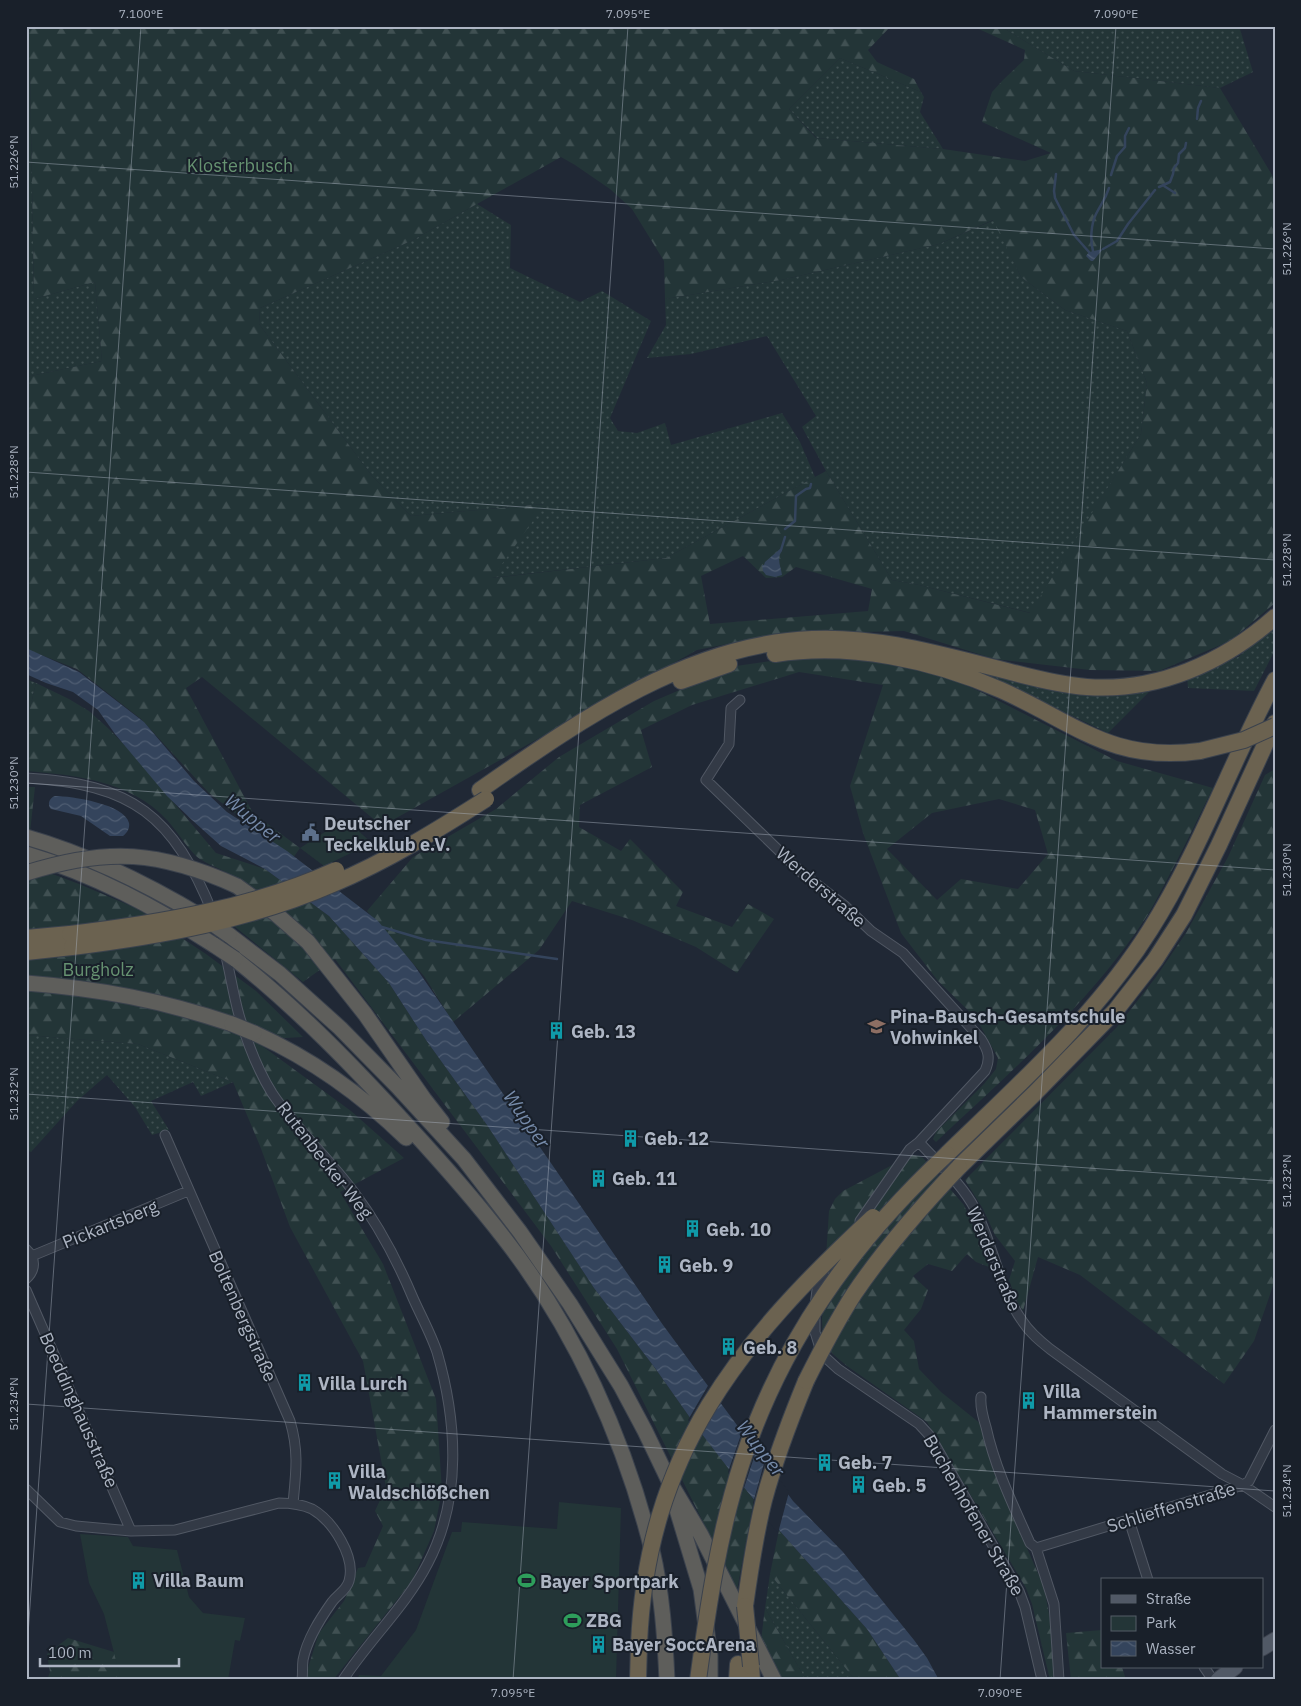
<svg xmlns="http://www.w3.org/2000/svg" width="1301" height="1706" font-family="'IBM Plex Sans',sans-serif">
<style>
.grass{fill:url(#grass-dots)}
.forest{fill:url(#forest-firs);fill-rule:evenodd}
.green{fill:#233537}
.water{fill:url(#water-waves)}
.pier{fill:#202835}
.lines{fill:none;stroke-linecap:round;stroke-linejoin:round}
.stream{stroke:#34445c;stroke-width:2.5}
.minor-casing{stroke:#515864;stroke-width:11}
.primary-casing{stroke:#3d434f;stroke-width:17}
.trunk-casing{stroke:#3b424d;stroke-width:17}
.motorway-casing{stroke:#3b424d;stroke-width:18}
.minor{stroke:#333a46;stroke-width:9}
.primary{stroke:#515966;stroke-width:15}
.trunk{stroke:#5e5e5b;stroke-width:15}
.motorway{stroke:#6b6250;stroke-width:16}
.trunk-bridge-casing{stroke:#3b424d;stroke-width:17;stroke-linecap:butt}
.motorway-bridge-casing{stroke:#3b424d;stroke-width:18;stroke-linecap:butt}
.trunk-bridge{stroke:#5e5e5b;stroke-width:15}
.motorway-bridge{stroke:#6b6250;stroke-width:16}
.ticks{fill:none;stroke:#adb5c3;stroke-width:1;stroke-opacity:0.45}
.labels{text-anchor:middle;dominant-baseline:central;stroke-width:4;stroke-linejoin:round;paint-order:stroke}
.park-label{font-size:18px;fill:#669271;stroke:#19202a}
.poi-label{font-size:18px;font-weight:bold;fill:#adb5c3;stroke:#19202a;text-anchor:start}
.street-label{font-size:18px;fill:#adb5c3;stroke:#19202a}
.water-label{font-size:19px;font-style:italic;fill:#768baa;stroke:#19202a}
.neatline{fill:none;stroke:#adb5c3;stroke-width:2}
.ticks-label{font-size:12px;text-anchor:middle;fill:#adb5c3}
</style>
<defs>
<pattern id="grass-dots" width="8" height="8" patternUnits="userSpaceOnUse" patternTransform="scale(1.25)"><rect width="8" height="8" fill="#233537"/><path d="M2 2h.1M6 6h.1" fill="none" stroke="#405052" stroke-width="1.8" stroke-linecap="round"/></pattern>
<pattern id="forest-firs" width="22" height="20" patternUnits="userSpaceOnUse" patternTransform="scale(1.25)"><rect width="22" height="20" fill="#233537"/><path d="M5 1l3.5 6h-7zM16 11l3.5 6h-7z" fill="#405052"/></pattern>
<pattern id="water-waves" width="16" height="10" patternUnits="userSpaceOnUse" patternTransform="scale(1.25)"><rect width="16" height="10" fill="#34445c"/><path d="M0 5q4-4 8 0t8 0" fill="none" stroke="#4f5d72"/></pattern>
</defs>
<rect width="100%" height="100%" fill="#202835"/>
<path class="grass" d="M1000,26H1239L1253,72L1220,88L1074,71Z
M840,58L921,92L924,97L920,112L943,149L817,138L789,109Z
M26,66L30,70L34,299L95,282L102,361L26,377Z
M477,204L511,225L510,268L580,302L602,291L651,321L610,418L618,431L637,433L665,423L671,445L782,413L800,442L815,477L666,558L491,578L544,504L411,516L372,476L259,324L260,308L411,241Z
M994,220L1021,277L1065,310L1127,331L1147,383L1141,434L1031,613L919,585L892,580L826,471L802,427L816,416L767,336L691,354L647,358L666,325L665,299L781,280L939,244Z
M1275,626V650L1254,691L1188,688L1187,676L1238,657Z
M978,671L1152,689L1108,733Z
M26,679L36,683L26,725Z
M26,1035L138,1044L233,1082L201,1096L193,1082L151,1101L169,1130L152,1135L135,1107L107,1075L77,1101L31,1152L26,1150Z
M770,1574L855,1680H806L765,1608Z"/>
<path class="forest" d="M26,26H891L868,50L877,62L914,79L921,92L840,58L789,109L816,138L943,149L1025,161L1051,153L982,122L992,92L1003,80L1024,60L1025,50L972,26H1000L1074,71L1220,88L1275,180V603L1230,641L1159,671L1090,670L995,659L904,631L778,634L697,650L382,826L202,677L186,688L253,813L300,848L293,858L209,793L141,719L77,669L26,649V377L102,361L95,282L34,299L30,70L26,66ZM561,157L575,165L610,189L632,209L664,261L665,299L781,280L939,244L993,220L1021,277L1065,310L1127,331L1147,383L1141,434L1030,613L919,585L892,580L826,471L666,558L492,578L545,504L411,516L372,476L259,324L260,308L411,241ZM743,556L766,578L782,577L796,567L872,589L868,611L710,624L701,576Z
M814,655L888,663L936,671L987,695L1117,761L1213,788C1196,822 1180,856 1162,889C1156,900 1150,912 1143,922C1087,1006 1009,1073 936,1142L933,1139L936,1132L984,1084L996,1069L998,1058L976,1018L938,981L901,933L863,833L850,786L883,685L799,672L692,705L641,730L652,767L580,805L579,827L621,851L630,839L683,892L676,906L732,927L748,904L774,919L737,973L696,947L632,920L572,901L539,950L453,1022L424,976L367,911L413,857L496,809L559,757L654,701L736,666ZM999,799L1035,810L1048,854L1018,889L961,879L937,900L887,849L932,813Z
M36,683L69,699L89,711L109,729L132,753L216,853L265,869L329,916L389,983L426,1040L487,1125L594,1288L655,1368L698,1429L754,1500L737,1590L617,1349L551,1246L335,959L303,982L234,926L282,911C268,900 254,888 239,879C229,872 203,863 196,856C185,845 177,831 167,820C131,781 76,775 26,771V725Z
M1275,769V1280L1254,1341L1224,1384L1080,1275L1038,1257L1023,1311L1016,1299L1009,1280L1015,1261L995,1235L983,1209L965,1180L1117,1027L1156,977L1186,933L1228,857L1265,775Z
M26,787H35L30,832L26,831Z
M26,864L79,884L138,909L206,954L256,991L303,1037L232,1041L254,1040L351,1111L404,1158L340,1192L383,1264L436,1399L442,1491L434,1531L412,1581L333,1680H307L308,1668L319,1633L344,1601L358,1568L365,1567L383,1526L375,1511L386,1487L363,1361L290,1227L260,1146L233,1082L138,1044L26,1035Z
M911,1155L919,1156L923,1158L964,1205L982,1247L989,1267L976,1262L967,1254L952,1271L928,1264L913,1276L928,1290L921,1309L904,1330L914,1341L919,1369L941,1392L981,1424L987,1448L999,1484L1044,1587L1051,1625L1054,1680H1050L1032,1604L1026,1588L927,1422L847,1366L835,1356L823,1343L822,1319L829,1211L835,1199L843,1191Z
M779,1530L867,1629L901,1680H855L770,1574Z
M765,1608L806,1680H782L761,1640Z
M1102,1630V1667H1122L1126,1680H1071L1066,1633Z
M68,1638L206,1680H47L50,1672L47,1654Z"/>
<path class="green" d="M345,819L372,843L324,866L300,848Z
M559,1502L621,1508L616,1680H357L359,1675L381,1676L416,1630L452,1532H461L462,1522L557,1529Z
M80,1534L128,1537L133,1546L177,1550L189,1597L203,1613L245,1618L240,1641L235,1640L228,1680L214,1678L213,1680H121L104,1614L89,1583Z"/>
<path class="water" d="M1103,249L1093,261H1091L1086,256L1089,252Z
M780,549L782,551C776,558 781,567 782,575L775,577L766,575L763,571L762,565H764L765,562Z
M26,648L79,672L144,722L194,781L227,812L287,851L378,921L414,965L663,1325L793,1501L843,1552L914,1640L927,1658L939,1680H901L867,1629L779,1530L728,1468L698,1429L655,1368L594,1288L487,1125L426,1040L389,983L329,916L265,869L221,846L192,820L167,796L115,734L98,710L73,692L46,683L26,674Z
M55,796C71,796 125,804 129,823C130,828 127,833 123,836H110L81,816L51,809C47,805 49,798 55,796Z"/>
<path class="pier" d="M709,1384L719,1398L699,1434L688,1420Z
M743,1429L757,1448L743,1491L728,1472Z
M765,1460L789,1492L778,1533L753,1503Z"/>
<g class="lines">
<path class="stream" d="M1197,119L1198,108L1201,101
M1056,174L1054,191L1055,198L1074,235L1089,252
M1111,175L1117,156L1125,147V136L1129,128
M1164,186L1175,193
M1159,187L1170,182L1173,174L1174,168L1178,163L1179,154L1185,148L1186,143
M1103,249L1117,241L1128,224L1155,190
M1093,251C1090,240 1091,224 1096,214C1101,204 1105,200 1109,188
M785,529L795,521L796,496L806,489L810,488L811,484
M781,550L785,537
M382,927L426,940L557,959"/>
<defs>
<path id="minor" d="M740,700L731,708L729,744L706,780L802,873L844,905L871,931L903,953L981,1039C988,1050 991,1058 985,1071L919,1142C938,1163 962,1184 975,1209C994,1246 999,1289 1023,1322C1030,1333 1040,1341 1050,1349L1222,1474L1243,1485L1275,1507
M26,778C133,784 173,815 213,914
M218,928C228,956 231,986 239,1015C247,1042 257,1069 272,1093C295,1128 328,1157 353,1191C378,1224 397,1260 413,1298C421,1316 431,1334 437,1352C457,1421 462,1498 428,1563C406,1606 369,1640 343,1680
M165,1135L290,1421C299,1451 296,1473 293,1503
M860,1221L910,1149L919,1142
M26,1249C36,1258 36,1270 26,1279
M32,1256L188,1191
M824,1273L818,1282L815,1306V1332L819,1345L826,1358L838,1369L919,1424L930,1436L1019,1591L1025,1607L1042,1680
M26,1290L131,1531
M981,1397C980,1407 983,1417 986,1427C995,1468 1013,1505 1030,1543L1036,1548L1054,1604L1059,1680
M26,1489L60,1522L76,1526L131,1531L175,1530L279,1503C291,1503 301,1504 312,1509C333,1521 356,1557 349,1581C346,1591 338,1594 332,1602C320,1619 307,1639 303,1660C302,1667 303,1673 302,1680
M1129,1520L1148,1580
M1036,1548L1243,1485L1249,1481L1275,1430
M1204,1667L1213,1680"/>
<path id="primary" d="M1262,1648L1275,1640
M1218,1680L1235,1667"/>
<path id="trunk" d="M26,837C89,855 147,884 202,917
M26,854C94,874 155,907 214,945
M237,886L276,914L308,942L365,1014L424,1099L442,1122
M229,935L280,974L340,1028L397,1086L464,1159L520,1232L570,1304L621,1386L645,1431L669,1481L701,1535L774,1680
M235,959C298,1009 353,1066 407,1125C441,1162 474,1199 504,1238C575,1329 624,1438 652,1550C662,1592 665,1637 667,1680
M26,983C101,989 161,1000 232,1024
M254,1033C312,1059 361,1094 406,1138
M675,1503L701,1589L710,1656V1680"/>
<path id="motorway" d="M775,654C850,642 933,660 1001,690C1075,723 1112,763 1200,751
M681,681L729,664
M480,790C579,721 687,644 812,639C879,636 942,655 1007,671C1033,678 1060,685 1087,687C1157,692 1223,663 1275,617
M26,938L70,934
M26,952L72,947
M947,1154C1019,1084 1096,1016 1150,930C1200,851 1231,762 1275,680
M959,1167L1034,1094L1116,1010L1155,960L1184,915L1219,845L1275,723
M745,1606C750,1570 755,1535 764,1500C775,1459 790,1420 806,1381
M751,1666L752,1680
M638,1680L639,1644
M737,1680L738,1664"/>
</defs>
<use href="#minor" class="minor-casing"/>
<use href="#primary" class="primary-casing"/>
<use href="#trunk" class="trunk-casing"/>
<use href="#motorway" class="motorway-casing"/>
<use href="#minor" class="minor"/>
<use href="#primary" class="primary"/>
<use href="#trunk" class="trunk"/>
<use href="#motorway" class="motorway"/>
<defs>
<path id="trunk-bridge" d="M26,873C108,847 160,851 237,886
M206,919L229,935
M214,945L235,959
M232,1024L254,1033"/>
<path id="motorway-bridge" d="M1200,751L1244,740L1275,726
M70,934C161,923 252,908 336,870
M72,947C160,936 251,920 333,884C387,861 436,831 486,799
M806,1381C821,1351 836,1322 854,1294C885,1248 921,1207 959,1167
M745,1606L751,1666
M639,1644C647,1453 739,1342 873,1217
M698,1680C708,1606 719,1532 742,1462C782,1340 854,1241 947,1154"/>
</defs>
<use href="#trunk-bridge" class="trunk-bridge-casing"/>
<use href="#motorway-bridge" class="motorway-bridge-casing"/>
<use href="#trunk-bridge" class="trunk-bridge"/>
<use href="#motorway-bridge" class="motorway-bridge"/>
</g>
<path class="ticks" d="M26,162L1275,249M26,472L1275,560M26,783L1275,870M26,1094L1275,1181M26,1404L1275,1491M26,1663L141,26M513,1680L628,26M1000,1680L1116,26"/>
<defs>
<symbol id="civic-bare" viewBox="-9 -9 18 18"><path d="M-.6-6.5H3V-4.5H.6V-3L4-1V1h2V6H-6V1h2V-1L-.6-3ZM-1.2 2.5V6h2.4V2.5Z" fill="#5c6f8a" stroke="#19202a" stroke-width="2.5" paint-order="stroke"/></symbol>
<symbol id="school-bare" viewBox="-9 -9 18 18"><path d="M0-5L7-2L0 1L-7-2ZM-4 1L0 2.5L4 1V4Q0 6-4 4Z" fill="#8d6e63" stroke="#19202a" stroke-width="2.5" paint-order="stroke"/></symbol>
<symbol id="building-bare" viewBox="-9 -9 18 18"><path d="M-4-6H4V6H1V3H-1V6H-4ZM-2.5-4.3h1.7v1.8h-1.7ZM.8-4.3h1.7v1.8H.8ZM-2.5-1h1.7V.8h-1.7ZM.8-1h1.7V.8H.8Z" fill="#0f9aa8" stroke="#19202a" stroke-width="2.5" paint-order="stroke"/></symbol>
<symbol id="stadium-bare" viewBox="-9 -9 18 18"><path d="M0-5a6.5 5 0 1 0 0 10a6.5 5 0 1 0 0-10ZM-3.5-1.8h7v3.6h-7Z" fill="#2e9e5b" stroke="#19202a" stroke-width="2.5" paint-order="stroke"/></symbol>
</defs>
<g fill-rule="evenodd">
<use href="#civic-bare" x="298" y="820" width="25" height="25"/>
<use href="#school-bare" x="864" y="1014" width="25" height="25"/>
<use href="#building-bare" x="544" y="1018" width="25" height="25"/>
<use href="#building-bare" x="618" y="1126" width="25" height="25"/>
<use href="#building-bare" x="586" y="1166" width="25" height="25"/>
<use href="#building-bare" x="680" y="1216" width="25" height="25"/>
<use href="#building-bare" x="652" y="1252" width="25" height="25"/>
<use href="#building-bare" x="716" y="1334" width="25" height="25"/>
<use href="#building-bare" x="292" y="1370" width="25" height="25"/>
<use href="#building-bare" x="1016" y="1388" width="25" height="25"/>
<use href="#building-bare" x="812" y="1450" width="25" height="25"/>
<use href="#building-bare" x="322" y="1468" width="25" height="25"/>
<use href="#building-bare" x="846" y="1472" width="25" height="25"/>
<use href="#building-bare" x="126" y="1568" width="25" height="25"/>
<use href="#stadium-bare" x="514" y="1568" width="25" height="25"/>
<use href="#stadium-bare" x="560" y="1608" width="25" height="25"/>
<use href="#building-bare" x="586" y="1632" width="25" height="25"/>
</g>
<g class="labels">
<g class="park-label">
<text x="240" y="165">Klosterbusch</text>
<text x="98" y="969">Burgholz</text>
</g>
<g class="poi-label">
<text x="324" y="823">Deutscher<tspan x="324" dy="21">Teckelklub e.V.</tspan></text>
<text x="890" y="1016">Pina-Bausch-Gesamtschule<tspan x="890" dy="21">Vohwinkel</tspan></text>
<text x="571" y="1031">Geb. 13</text>
<text x="644" y="1138">Geb. 12</text>
<text x="612" y="1178">Geb. 11</text>
<text x="706" y="1229">Geb. 10</text>
<text x="679" y="1265">Geb. 9</text>
<text x="743" y="1347">Geb. 8</text>
<text x="318" y="1383">Villa Lurch</text>
<text x="1043" y="1391">Villa<tspan x="1043" dy="21">Hammerstein</tspan></text>
<text x="838" y="1462">Geb. 7</text>
<text x="348" y="1471">Villa<tspan x="348" dy="21">Waldschlößchen</tspan></text>
<text x="872" y="1485">Geb. 5</text>
<text x="153" y="1580">Villa Baum</text>
<text x="540" y="1581">Bayer Sportpark</text>
<text x="586" y="1620">ZBG</text>
<text x="612" y="1644">Bayer SoccArena</text>
</g>
<g class="street-label">
<text transform="translate(821 887) rotate(41)">Werderstraße</text>
<text transform="translate(325 1160) rotate(52)">Rutenbecker Weg</text>
<text transform="translate(110 1224) rotate(-22)">Pickartsberg</text>
<text transform="translate(994 1259) rotate(67)">Werderstraße</text>
<text transform="translate(243 1316) rotate(66)">Boltenbergstraße</text>
<text transform="translate(79 1410) rotate(66)">Boeddinghausstraße</text>
<text transform="translate(1171 1507) rotate(-17)">Schlieffenstraße</text>
<text transform="translate(974 1515) rotate(60)">Buchenhofener Straße</text>
</g>
<g class="water-label">
<text transform="translate(253 818) rotate(39)">Wupper</text>
<text transform="translate(527 1119) rotate(55)">Wupper</text>
<text transform="translate(761 1448) rotate(52)">Wupper</text>
</g>
</g>
<rect width="1301" height="1706" fill="none" stroke="#19202a" stroke-width="55"/>
<rect x="1101" y="1578" width="162" height="90" fill="#19202a" stroke="#545c67"/>
<rect x="1111" y="1595" width="25" height="8" fill="#515966" stroke="#545c67"/>
<text x="1146" y="1604" font-size="15" fill="#adb5c3">Straße</text>
<rect x="1111" y="1616" width="25" height="15" fill="#233537" stroke="#545c67"/>
<text x="1146" y="1628" font-size="15" fill="#adb5c3">Park</text>
<rect x="1111" y="1641" width="25" height="15" fill="url(#water-waves)" stroke="#545c67"/>
<text x="1146" y="1654" font-size="15" fill="#adb5c3">Wasser</text>
<path d="M40 1658v8h139v-8" fill="none" stroke="#adb5c3" stroke-width="2.5"/>
<text x="48" y="1658" font-size="15" fill="#adb5c3" stroke="#19202a" stroke-width="4" paint-order="stroke">100 m</text>
<rect x="28" y="28" width="1246" height="1650" class="neatline"/>
<g class="ticks-label">
<text x="141" y="18">7.100°E</text>
<text x="628" y="18">7.095°E</text>
<text x="1116" y="18">7.090°E</text>
<text transform="translate(14 162) rotate(-90)" y="4">51.226°N</text>
<text transform="translate(1287 249) rotate(-90)" y="4">51.226°N</text>
<text transform="translate(14 472) rotate(-90)" y="4">51.228°N</text>
<text transform="translate(1287 560) rotate(-90)" y="4">51.228°N</text>
<text transform="translate(14 783) rotate(-90)" y="4">51.230°N</text>
<text transform="translate(1287 870) rotate(-90)" y="4">51.230°N</text>
<text transform="translate(14 1094) rotate(-90)" y="4">51.232°N</text>
<text transform="translate(1287 1181) rotate(-90)" y="4">51.232°N</text>
<text transform="translate(14 1404) rotate(-90)" y="4">51.234°N</text>
<text transform="translate(1287 1491) rotate(-90)" y="4">51.234°N</text>
<text x="513" y="1697">7.095°E</text>
<text x="1000" y="1697">7.090°E</text>
</g>
</svg>
